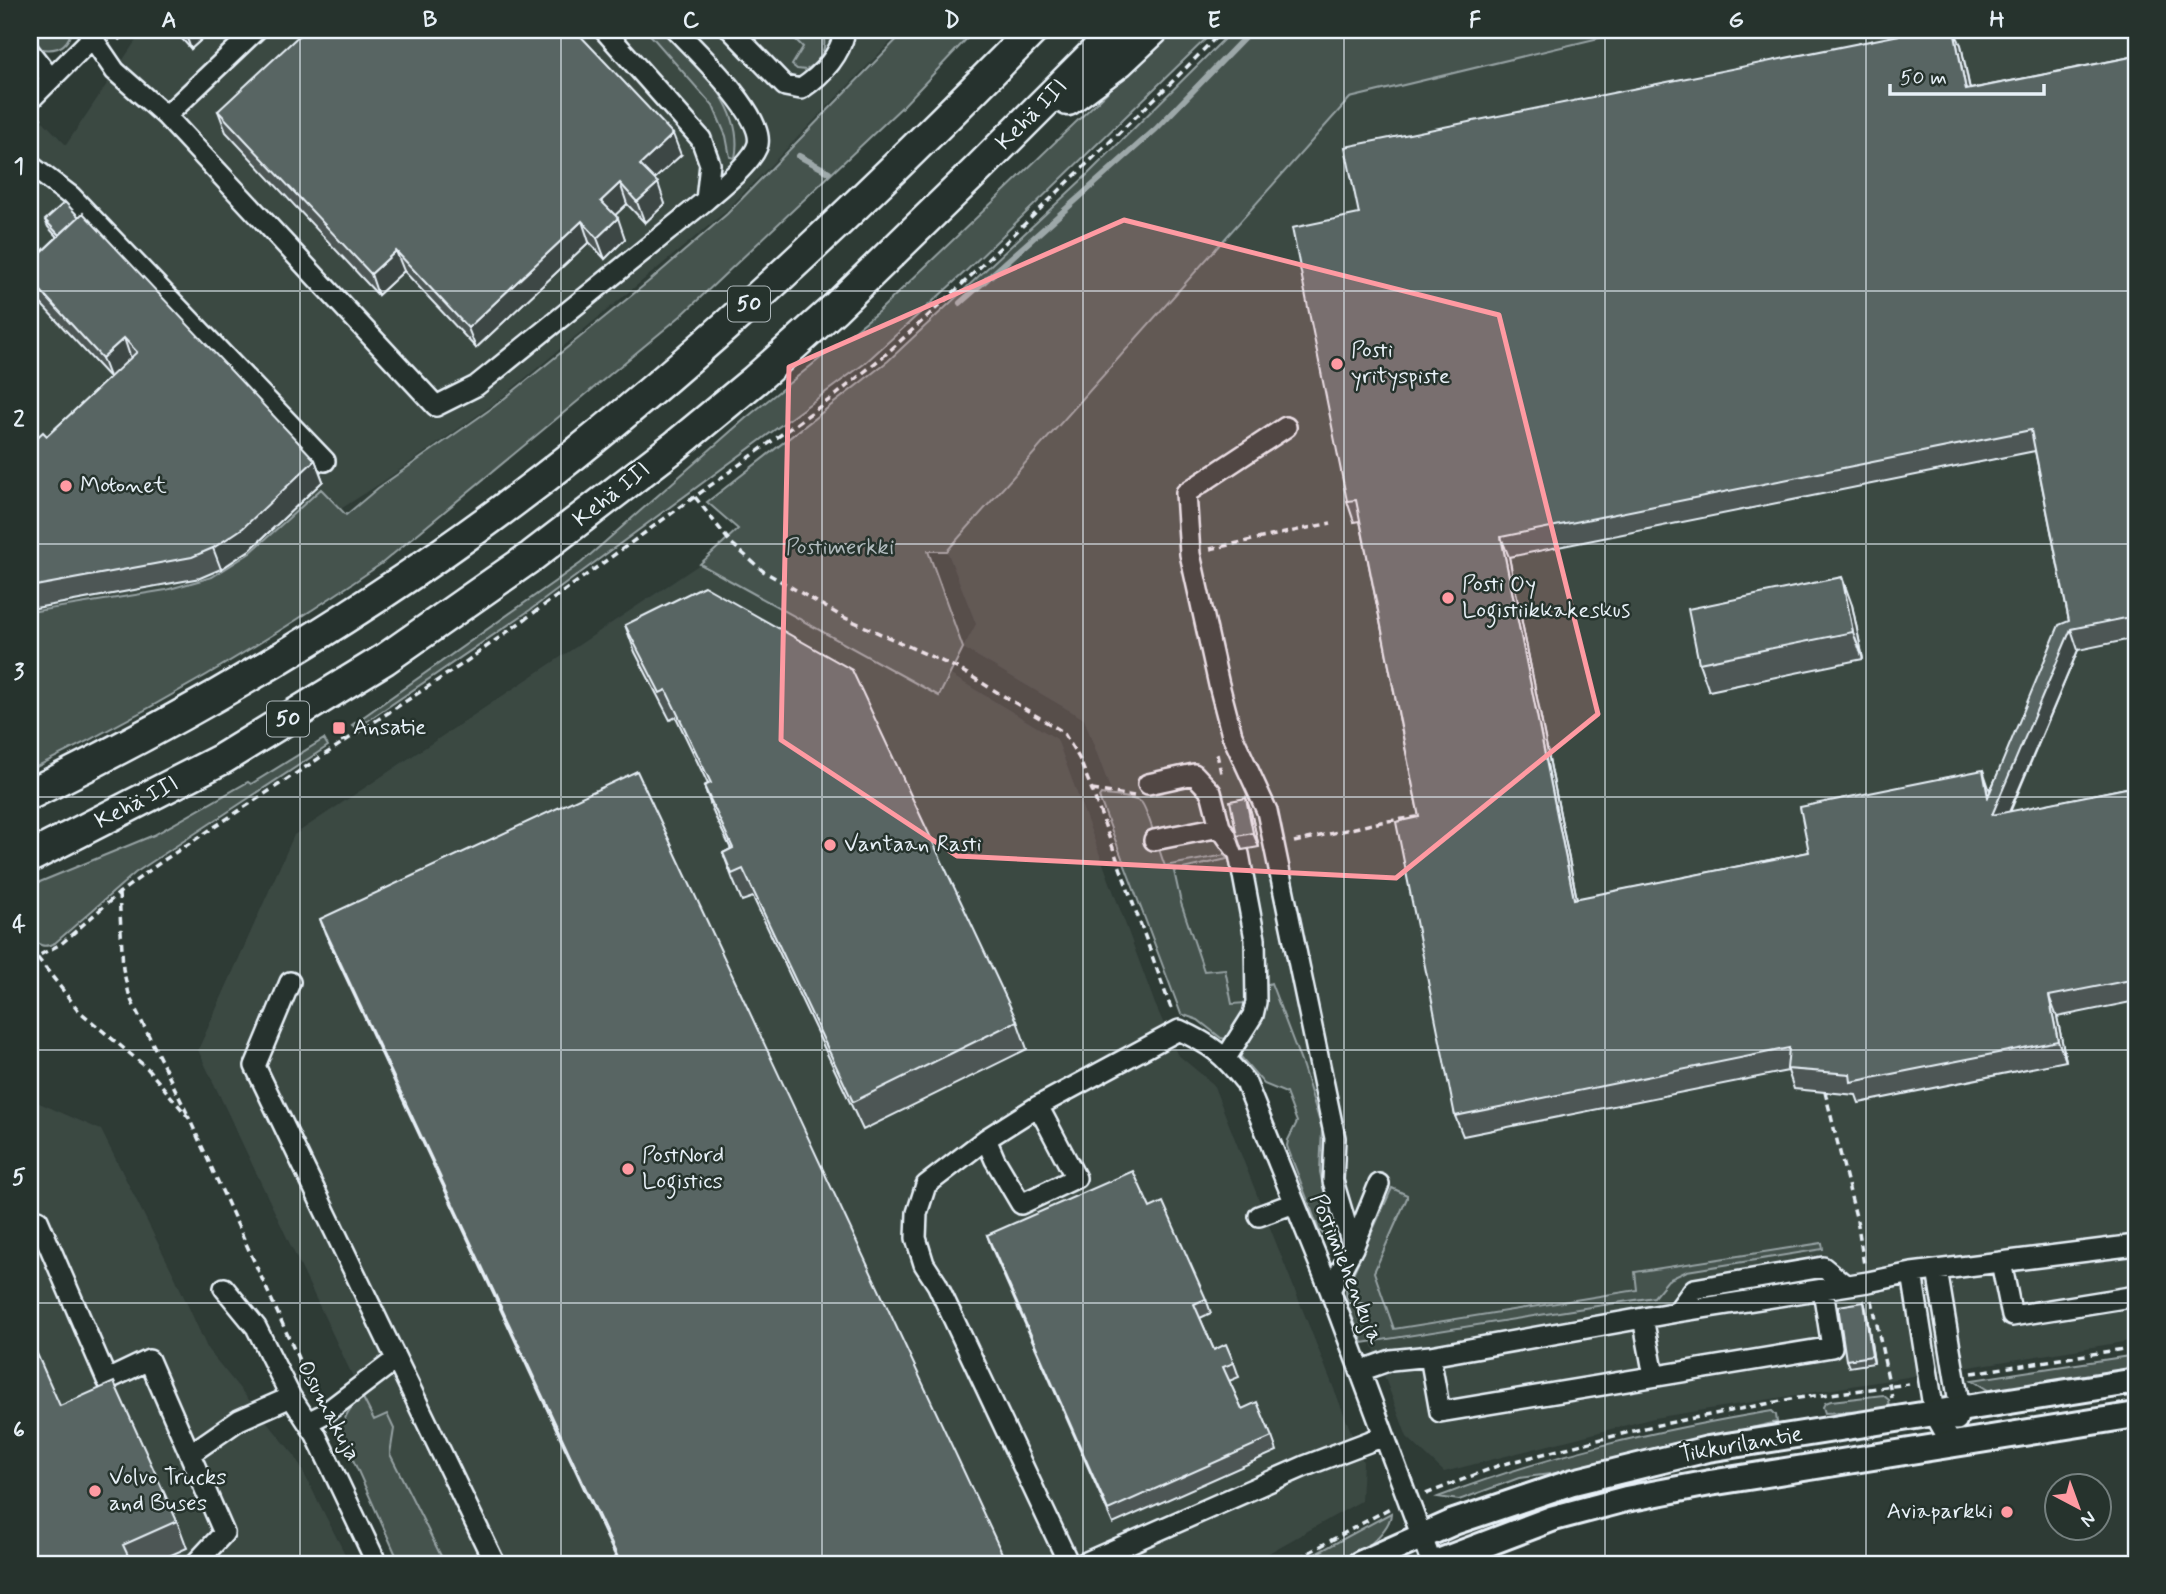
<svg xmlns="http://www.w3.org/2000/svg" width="2166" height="1594" font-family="Mynerve,sans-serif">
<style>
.built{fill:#3b4843}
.green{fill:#45524e;stroke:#96a2a3;stroke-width:2}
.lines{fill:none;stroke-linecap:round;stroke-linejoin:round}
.stream{stroke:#9da8a9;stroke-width:6}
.minor-casing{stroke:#e8f1f8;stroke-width:24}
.major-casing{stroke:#e8f1f8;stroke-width:30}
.highway-casing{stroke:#e8f1f8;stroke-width:35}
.path{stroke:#e8f1f8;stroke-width:3.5;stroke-dasharray:7 5;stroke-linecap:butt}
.minor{stroke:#26332d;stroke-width:19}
.major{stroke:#26332d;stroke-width:24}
.highway{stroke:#26332d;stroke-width:30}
.wall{fill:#4d5755;stroke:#e8f1f8;stroke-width:2;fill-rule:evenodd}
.shaded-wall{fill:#3e4745;stroke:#e8f1f8;stroke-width:2}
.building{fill:#596563;stroke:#e8f1f8;stroke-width:2;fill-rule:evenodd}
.marked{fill:#ff9aa2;fill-opacity:0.2;stroke:#ff9aa2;stroke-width:5;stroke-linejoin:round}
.grid{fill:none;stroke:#e8f1f8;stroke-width:2;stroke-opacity:0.55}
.poi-dot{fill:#ff9aa2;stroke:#26332d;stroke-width:2.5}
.labels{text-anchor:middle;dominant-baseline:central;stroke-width:5;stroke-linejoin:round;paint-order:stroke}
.shield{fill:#26332d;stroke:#aeb8bb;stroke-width:2}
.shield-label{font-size:21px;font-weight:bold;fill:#e8f1f8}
.street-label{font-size:23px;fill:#e8f1f8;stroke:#26332d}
.poi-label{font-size:23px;fill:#e8f1f8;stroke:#26332d;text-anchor:start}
.park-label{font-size:23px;fill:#afb9bc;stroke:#26332d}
.neatline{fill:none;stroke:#e8f1f8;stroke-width:2.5}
.grid-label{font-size:23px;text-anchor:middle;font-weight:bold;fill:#e8f1f8}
</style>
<rect width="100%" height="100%" fill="#2e3b35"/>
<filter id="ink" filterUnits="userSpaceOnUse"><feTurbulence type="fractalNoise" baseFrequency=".0143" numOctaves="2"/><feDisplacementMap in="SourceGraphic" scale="14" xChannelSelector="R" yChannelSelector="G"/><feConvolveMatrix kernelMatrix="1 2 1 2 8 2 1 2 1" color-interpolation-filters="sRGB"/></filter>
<g filter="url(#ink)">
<path class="built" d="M143,30H902L724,213L494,404L381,483L215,590L30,678V140L43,121L66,145Z
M1632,30H2136V1340L1654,1418L1444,1472L1407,1437L1297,1143L1310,1131L1293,1087L1273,1083L1186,992L1084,719L963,648L976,624L947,551L1350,98Z
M700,564L939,696L951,675L1057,739L1155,1004L1177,1054L1213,1084L1363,1462L1361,1501L1249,1564H445L363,1398L198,1050L294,835Z
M30,1099L101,1130L174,1275L208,1350L295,1456L350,1564H30Z"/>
<path class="green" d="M30,30H71V31C68,47 57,51 42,49L30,34Z
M646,30H663C695,63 746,106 735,158L730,157L726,136L713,106Z
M786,30H819C831,44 821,61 806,70L797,69L792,65L803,47Z
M906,30H975L903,106L683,314L381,564C269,641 152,710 30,770V612L166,590L212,577L250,553L321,489L346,515L378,488L495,406L653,278L727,214Z
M1172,30H1215L965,272L864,364L530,610L357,728L352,725L581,563L746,418L879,311Z
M1233,30H1632L1350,98L947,551H928L963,648L939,696L700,564L738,529L707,502L888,361L1087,175Z
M324,739L328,746L135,873L55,943C42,949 39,945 30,936V886L154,835L248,782L251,784Z
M1101,794C1113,797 1131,796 1141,802C1147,806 1160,855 1165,866L1225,855L1227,859L1174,871L1181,903L1204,971L1225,969L1232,1004L1246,1003L1241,1020L1226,1039L1221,1038L1198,1020L1181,1014L1099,797Z
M1271,983L1303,1067L1322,1129L1320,1172L1334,1237L1324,1235L1319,1230L1287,1146L1288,1140L1297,1122L1286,1093L1264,1084L1240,1056L1239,1052C1253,1031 1269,1013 1266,985Z
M1392,1188L1407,1195V1198L1374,1272L1394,1329L1637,1290L1635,1272L1822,1243L1823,1249L1687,1271L1668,1280L1654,1297L1363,1343L1347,1304L1346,1289Z
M2136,1355V1371L1991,1392L1972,1380Z
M1883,1395L1889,1400L1890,1410L1825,1413L1823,1407L1825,1403L1831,1401Z
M363,1398L374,1420L387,1414L394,1429L390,1454L445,1564H400L340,1431C345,1417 349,1406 363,1398Z
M1772,1411L1776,1415L1777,1422L1558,1473L1519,1478L1459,1500L1438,1497C1547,1455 1657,1430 1772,1411Z
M1391,1513C1391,1531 1354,1561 1337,1564C1325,1567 1309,1564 1297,1564Z"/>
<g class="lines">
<path class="stream" d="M799,156L829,172
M960,303L1156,129L1252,30"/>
<defs>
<path id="minor" d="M87,30L115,71L166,116L436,406L476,386L706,200L710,164L701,139L604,30
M676,30C695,50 764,115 758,144C754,161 720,188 706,200
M731,30L785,86L801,89C822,75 839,57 845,32L842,30
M30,52L51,79
M30,100L100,30
M166,116L256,30
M30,165L71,196L325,461
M1286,427L1186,493L1190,554L1219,685L1232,735L1267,811L1335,1138L1333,1181L1353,1248
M1148,784L1194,774L1211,792L1220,827L1239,854L1255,939L1256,1002L1253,1015L1226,1058
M1154,840L1220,827
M290,982L255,1066L495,1564
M986,1139L995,1160L1021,1204L1076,1178L1038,1106
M1259,1216L1294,1203
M30,1224L38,1220L107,1380L149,1360L224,1533L195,1564
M2001,1262L2012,1316L2136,1296
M1937,1270L1960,1409L1957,1420
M1912,1273L1934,1413L1951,1443
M224,1288L256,1327L291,1397L316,1435L377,1564
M1330,1290L1353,1248L1379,1184
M1677,1312L1694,1289L1823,1267L1844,1284
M1643,1318L1654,1376
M1430,1356L1440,1412L1832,1347L1823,1290
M1360,1371L1391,1360L1430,1356L1677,1312L1868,1282L1912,1273L2136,1245
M308,1422L324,1414L395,1360
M190,1454L239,1420L291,1397
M1069,1564L937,1284L924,1264L916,1238L917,1213L926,1185L986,1139L1038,1106L1179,1030C1212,1045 1223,1054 1246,1083L1330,1290L1432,1564
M1082,1564L1305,1466L1384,1436"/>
<path id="major" d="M1360,1564L1454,1522L1573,1482L1708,1449L2136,1381
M1433,1564L1554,1518L1626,1499L1710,1483L2136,1415"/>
<path id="highway" d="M1068,100L1119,62L1153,30
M30,794C220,701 409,586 575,454C737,324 887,178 1033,30
M30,857L222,759L385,659L532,556L674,447L755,380L835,308L979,168L1117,30"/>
</defs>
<use href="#minor" class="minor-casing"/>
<use href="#major" class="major-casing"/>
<use href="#highway" class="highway-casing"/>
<path class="path" d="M118,40L130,30
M30,129L41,117
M695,497L731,543L763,571L841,616L959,669L1063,732L1079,758L1092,790L1172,1011
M1210,549L1331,523
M339,728L343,742
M1217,754L1221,773
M1092,790L1134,796
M1294,842L1381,822L1417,817
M119,893L123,969L130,998L187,1113
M30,948L79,1011L147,1068L189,1118L313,1391
M30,960L61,944L119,893L161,862L464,663L836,395L886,354L953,293L1176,78L1223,30
M1825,1092L1858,1225L1864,1265
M1872,1300L1892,1398
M1972,1373L2136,1347
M1426,1494L1500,1465L1653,1426L1791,1399L1909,1384
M1288,1564L1390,1508"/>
<use href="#minor" class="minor"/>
<use href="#major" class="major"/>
<use href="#highway" class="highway"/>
</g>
<path class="wall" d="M174,30H212L191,49Z
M1961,45L1970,89L2136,56V638L2078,650L2010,812L2136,786V1001L2057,1017L2066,1061L1859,1103L1856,1095L1794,1089L1788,1071L1463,1136L1455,1116L1419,817L1360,521L1354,522L1347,501ZM2035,451L2069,621L1990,791L1809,852L1577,899L1509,557Z
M218,111L681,155L654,179L665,204L645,223L627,204L615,215L625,239L605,259L589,242L476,348L404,271L378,295L226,132Z
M45,220L315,460L323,481L251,549L221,569L200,578L30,609V444L47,436L110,378L30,292V263L57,237L48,227Z
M1852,605L1863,659L1709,691L1699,663Z
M625,625L1017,1021L1027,1049L863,1130L753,897L742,901L733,880L723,853L731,849L714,814L704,786L708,784L676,717L670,720L635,652Z
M1246,798L1251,812L1259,847L1242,850L1237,836Z
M320,919L1007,1564H619L325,933Z
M987,1235L1206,1299L1211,1313L1200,1318L1214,1350L1234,1363L1239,1377L1229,1381L1242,1409L1272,1437L1277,1451L1113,1524L992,1249Z
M1864,1302L1866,1309L1874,1363L1849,1367L1846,1360Z
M60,1406L177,1521L187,1548L151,1564H30Z"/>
<path class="shaded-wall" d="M184,30H212L191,49Z
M1954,30L1961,45L1974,111L1966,90Z
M673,134L681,155L648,185L640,165Z
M620,183L627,204L609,221L601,201Z
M658,183L665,204L645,223L637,202Z
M618,218L625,239L605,259L597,238Z
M582,221L589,242L476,348L468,328Z
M396,251L404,271L378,295L371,274Z
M124,338L131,359L110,379L102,358Z
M315,460L323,481L251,549L221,569L213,548Z
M1501,537L1509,557L1581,920L1574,899Z
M1842,577L1852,605L1863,659L1853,632Z
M2071,629L2078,650L1999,836L1992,815L1983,770L1990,791Z
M1246,798L1251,812L1259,847L1253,833Z
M2049,996L2057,1017L2066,1061L2058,1041Z
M1864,1302L1866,1309L1874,1363L1872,1356Z"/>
<path class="building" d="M305,30H575L673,134L640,165L658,183L637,202L620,183L601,201L618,218L597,238L582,221L468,328L396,251L371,274L218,111Z
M1924,30H1954L1966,90L2136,56V616L2071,629L1992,815L2136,786V979L2049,996L2058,1041L1851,1082L1850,1074L1787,1069L1789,1048L1455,1116L1396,822L1419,817L1356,500L1347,501L1292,228L1359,214L1345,147ZM2031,430L2069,621L2059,625L1988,797L1983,770L1800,807L1809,852L1574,899L1501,537Z
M65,202L79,217L59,235L45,220Z
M83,213L315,460L243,528L213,548L192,557L30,587V444L43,432L47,436L137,352L124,338L102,358L30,279V263Z
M1842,577L1853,632L1699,663L1688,609Z
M704,586L852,670L1017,1021L853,1102L743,869L732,874L723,853L733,848L704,786L711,783L666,690L660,693L625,625Z
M637,771L1007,1564H621L320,919Z
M1246,798L1253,833L1237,836L1230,801Z
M1133,1171L1150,1208L1163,1202L1206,1299L1194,1304L1214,1350L1226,1344L1234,1363L1223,1367L1242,1409L1257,1402L1272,1437L1108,1510L987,1235Z
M1864,1302L1872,1356L1846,1360L1838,1306Z
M30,1338L60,1406L114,1382L177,1521L123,1545L132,1564H30Z"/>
</g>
<path class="marked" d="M1124,220L1499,315L1598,714L1396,878L957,856L781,740L789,367Z"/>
<path class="grid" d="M300,30V1564M561,30V1564M822,30V1564M1083,30V1564M1344,30V1564M1605,30V1564M1866,30V1564M30,291H2136M30,544H2136M30,797H2136M30,1050H2136M30,1303H2136"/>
<g class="poi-dot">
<circle cx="1337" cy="364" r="7"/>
<circle cx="66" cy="486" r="7"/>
<circle cx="1448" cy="598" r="7"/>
<rect x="332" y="721" width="14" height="14" rx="3.5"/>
<circle cx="830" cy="845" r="7"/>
<circle cx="628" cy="1169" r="7"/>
<circle cx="95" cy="1491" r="7"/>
<circle cx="2007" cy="1512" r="7"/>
</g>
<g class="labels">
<g class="shield">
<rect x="728" y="286.5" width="42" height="35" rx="5"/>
<rect x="267" y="701.5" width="42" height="35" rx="5"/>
</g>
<g class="shield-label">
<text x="749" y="304">50</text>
<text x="288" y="719">50</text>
</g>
<g class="street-label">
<text transform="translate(1032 115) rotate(-45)">Kehä III</text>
<text transform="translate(612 495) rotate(-38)">Kehä III</text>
<text transform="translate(137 803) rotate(-27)">Kehä III</text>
<text transform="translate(1346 1269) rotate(68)">Postimiehenkuja</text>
<text transform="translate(328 1411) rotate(62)">Osumakuja</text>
<text transform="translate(1741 1445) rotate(-10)">Tikkurilantie</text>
</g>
<g class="poi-label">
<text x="1351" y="351">Posti<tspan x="1351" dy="26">yrityspiste</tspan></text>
<text x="80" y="486">Motonet</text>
<text x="1462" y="585">Posti Oy<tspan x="1462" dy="26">Logistiikkakeskus</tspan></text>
<text x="353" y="728">Ansatie</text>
<text x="844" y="845">Vantaan Rasti</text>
<text x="642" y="1156">PostNord<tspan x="642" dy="26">Logistics</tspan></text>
<text x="109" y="1478">Volvo Trucks<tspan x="109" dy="26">and Buses</tspan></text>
<text x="1993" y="1512" text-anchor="end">Aviaparkki</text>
</g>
<g class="park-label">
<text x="840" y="548">Postimerkki</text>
</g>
</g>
<rect width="2166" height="1594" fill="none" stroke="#26332d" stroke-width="77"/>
<g transform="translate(2078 1507) rotate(139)"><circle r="33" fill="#26332d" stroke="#747f7e" stroke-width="2"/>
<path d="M0-5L12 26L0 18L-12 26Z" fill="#ff9aa2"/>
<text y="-10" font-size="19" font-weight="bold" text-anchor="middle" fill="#e8f1f8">N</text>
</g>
<path d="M1890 84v10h154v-10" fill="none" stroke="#e8f1f8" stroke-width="3.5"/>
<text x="1900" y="84" font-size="21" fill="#e8f1f8" stroke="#26332d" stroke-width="5" paint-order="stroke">50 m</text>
<rect x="38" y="38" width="2090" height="1518" class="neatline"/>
<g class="grid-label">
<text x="169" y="27">A</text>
<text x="430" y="27">B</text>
<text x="691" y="27">C</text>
<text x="952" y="27">D</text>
<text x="1214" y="27">E</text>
<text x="1475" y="27">F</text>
<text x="1736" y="27">G</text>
<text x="1997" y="27">H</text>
<text x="19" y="173">1</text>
<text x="19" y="426">2</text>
<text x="19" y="679">3</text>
<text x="19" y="931">4</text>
<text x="19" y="1184">5</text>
<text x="19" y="1437">6</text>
</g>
</svg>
